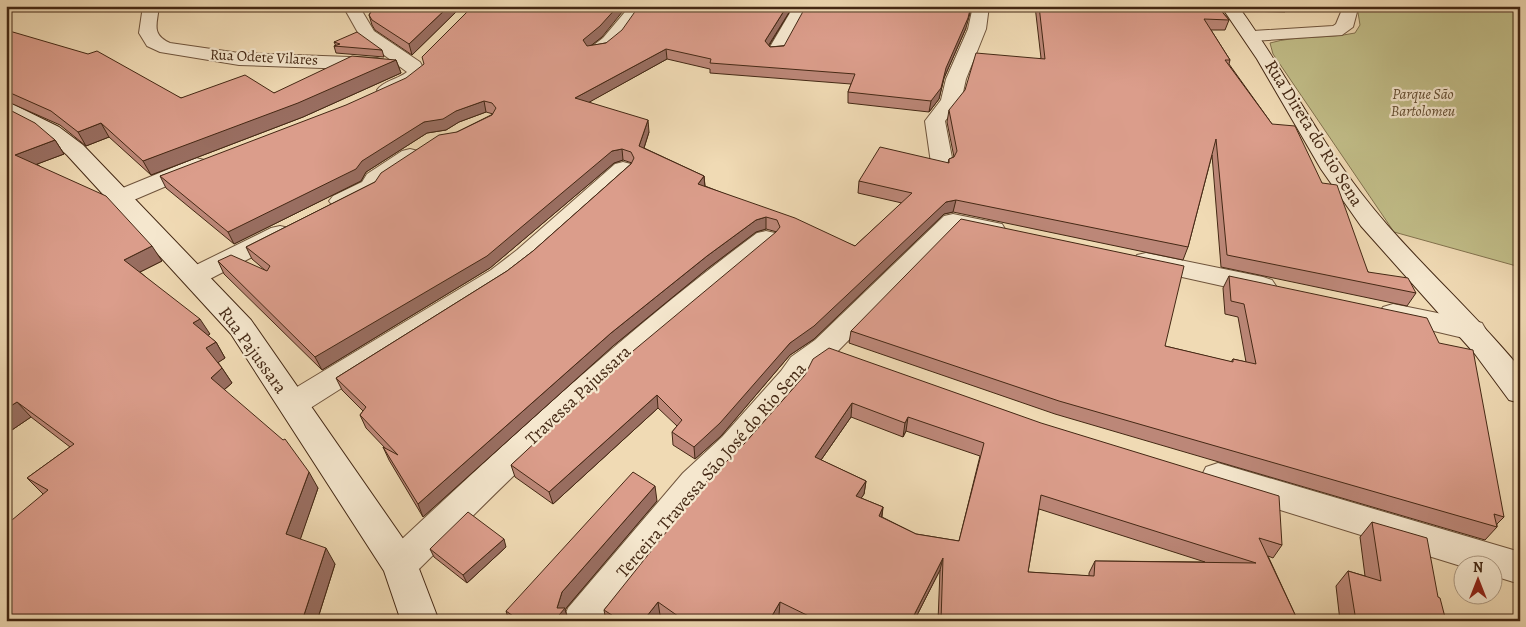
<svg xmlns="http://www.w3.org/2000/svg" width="1526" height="627" font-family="Alegreya,serif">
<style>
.green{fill:#c1bd88;stroke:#82724e}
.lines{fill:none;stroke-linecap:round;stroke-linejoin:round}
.street-casing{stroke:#6f543c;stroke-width:2}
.secondary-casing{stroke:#442814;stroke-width:2}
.street{fill:#f5e7ce;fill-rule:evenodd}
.secondary{fill:#f5e7ce;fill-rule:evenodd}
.wall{fill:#bc8778;stroke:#442814;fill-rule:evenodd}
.shaded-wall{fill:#996e61;stroke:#442814}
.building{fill:#db9d8b;stroke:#442814;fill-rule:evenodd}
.labels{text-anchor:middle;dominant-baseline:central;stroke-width:4.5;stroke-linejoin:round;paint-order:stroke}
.far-street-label{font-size:15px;fill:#442814;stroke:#f5e7ce}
.far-park-label{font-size:15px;font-style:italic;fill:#634d31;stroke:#f5e7ce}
.street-label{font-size:18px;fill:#442814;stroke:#f5e7ce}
</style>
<rect width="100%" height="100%" fill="#f0dab4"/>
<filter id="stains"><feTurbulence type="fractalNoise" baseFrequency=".004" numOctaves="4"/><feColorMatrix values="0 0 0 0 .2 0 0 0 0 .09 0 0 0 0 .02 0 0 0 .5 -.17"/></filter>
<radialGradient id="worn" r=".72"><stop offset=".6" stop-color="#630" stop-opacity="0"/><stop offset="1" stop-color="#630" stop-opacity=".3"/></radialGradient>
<path class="green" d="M1357,6H1520V267L1394,232L1273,54L1270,43C1297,35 1327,39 1355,33L1360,25Z"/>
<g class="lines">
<defs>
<path id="street" d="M143,6H159C157,25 151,34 170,43L239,53L377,58L384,60L386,64L384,68L377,70L239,65L160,52L147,46L139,33Z
M343,6H359L374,31L420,62L426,73C417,86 396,98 380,94L377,90C383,81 398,79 407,72L361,38Z
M630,6H647C635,23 612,61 589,55L586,51L603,38Z
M794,6H810L782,56H770L767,52Z
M973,6H989L986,29L966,79L961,101L945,121L953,163L950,168L942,170L934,168L931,163L925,121L941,100L946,79L968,29Z
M1338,6H1354L1357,12L1353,27L1342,35L1253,41L1247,40L1244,36L1247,32L1253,31L1333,26L1336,24L1341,12Z
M410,149L418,151L421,156L418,161L384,183L378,192L349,206L341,208L333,206L329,201L333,196L362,182L367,174L402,151Z
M196,158L204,160L207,165L204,170L129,202L121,204L113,202L109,197L113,192Z
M623,162L631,164L634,169L631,174L535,262L509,282L304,412L293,416L282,412L278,404L282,396L491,270L517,250L615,164Z
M953,214L1002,224L1005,229L1002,234L993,236L958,229L835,354L811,371L803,387L744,455L707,493L606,621H563L568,608L683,473L722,437L781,371L791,357L815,340L944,216Z
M280,226L289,228L292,233L289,238L204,282L195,284L186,282L182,276L186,270L271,228Z
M766,231L775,233L778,238L775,243C645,344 529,460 413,575L400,580L387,575L382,564L387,553C507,441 626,330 757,233Z
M1146,253L1263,277L1272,280L1276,286L1272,292L1263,295L1137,267L1133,261L1137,255Z
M1393,304L1472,320L1482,323L1486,330L1482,337L1472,340L1383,319L1379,313L1383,307Z
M1218,463L1520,552V584L1494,576V564H1464V567L1206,487L1201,477L1206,467Z"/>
<path id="secondary" d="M1221,6H1238C1282,66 1315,134 1361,193C1407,253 1465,303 1514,361L1520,369V403L1509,400L1475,354L1361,226L1321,169L1257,59Z
M6,101L59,127L83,145L251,320L413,553L439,621H401L384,571L231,334L67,155L45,135L6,115Z"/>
</defs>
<use href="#street" class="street-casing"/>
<use href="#secondary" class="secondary-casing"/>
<use href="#street" class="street"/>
<use href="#secondary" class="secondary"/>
</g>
<path class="wall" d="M375,6H462L412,55L375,30L372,25L369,15Z
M793,6L769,46L770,47L966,28L944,78L939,99L929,112L848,103V92L851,84L710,73V69L667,59L589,102L649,132L644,148L704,176L705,186L855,246L902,203L858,193L859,181L948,163L949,159L954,157L947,122L949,110L1041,58L1035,6H1223L1222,10H1221L1229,20L1225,30H1211L1230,60L1229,64L1272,124L1322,183L1368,272L1416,293L1407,306L1221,267L1212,155L1188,247L1183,260L953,212L944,214L814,339L790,355L721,436L695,459L673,445L672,432L677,426L658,408L553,504L515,477L511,465L777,232L766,229L756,232L707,269L613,346L423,517L389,460L383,447L386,449L366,428L360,415L363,411L342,390L336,378L507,271L533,251L632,163L623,160L614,163L490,268L322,370L224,274L218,261L266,271L252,259L246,247L375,182L457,132L493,114L486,112L459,122L446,130L427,133L366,172L361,181L234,244L166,188L160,176L602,37L590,46Z
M1240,6H1287L1285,12L1244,11Z
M6,30L181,98L274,93L396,60L401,73L303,117L151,175L109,137L86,146L60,125L6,101Z
M334,42L382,50L384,57L336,53L334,46H336Z
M6,108L55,140L64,154L37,164L162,261L140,272L210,334L208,336L216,342L225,358L218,362L232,383L224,390L318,488L300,539L335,564L317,621H6L43,494L27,478L70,447L31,417L6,434Z
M1229,276L1504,517L1497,524V527L1485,540L1055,414L849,343L851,331L1165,346L1231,362L1233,359L1246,362L1238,317L1225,314L1223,288Z
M805,375L1282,545L1273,558L1268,556L1298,621H938L940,570L914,621H791L779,615L776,621H669L660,615L656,621H606L604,610L745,443ZM851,417L903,437L906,431L980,456L959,541L916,534L882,517L883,507L861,498L864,494L866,481L821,460ZM1039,509L1205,562L1095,561L1089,573V576L1028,572Z
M657,501L567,607L565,610L569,621H509L506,611Z
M1372,522L1438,597L1446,621H1340L1336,586L1348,571L1365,576L1360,537Z
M506,547L467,583L434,557L430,549Z"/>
<path class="shaded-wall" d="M449,6H462L412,55L409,44Z
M618,6H627L602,37L584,51L583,40Z
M787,6H793L765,51V41Z
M971,6H972L966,28L944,78L939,99L929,112L931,101Z
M666,49L667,59L577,109L575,98Z
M396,60L401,73L303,117L151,175L143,161Z
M484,101L486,112L459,122L446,130L427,133L366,172L361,181L234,244L228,232L424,122Z
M648,120L649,132L641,157L639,146Z
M101,123L109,137L86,146L78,132Z
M55,140L64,154L24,169L15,155Z
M622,149L623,160L614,163L490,268L322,370L315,357L612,151Z
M704,176L705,188L698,184Z
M956,200L953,212L944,214L814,339L790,355L721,436L695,459L694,447L790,343L946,202Z
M766,217V229L756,232L707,269L613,346L423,517L418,504L611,333L707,256L756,220Z
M152,246L162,261L134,275L124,260Z
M200,319L210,334L202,339L193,323Z
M216,342L225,358L216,364L206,348Z
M222,368L232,383L220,393L211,378Z
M657,395L658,408L553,504L549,492Z
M17,402L31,417L6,434V409Z
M852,403L851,417L814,470L815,457Z
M908,417L906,431L903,437L905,423Z
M309,472L318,488L297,549L286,534Z
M866,481L864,494L854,509L856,496Z
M655,486L657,501L567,607L565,610L569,621H554L557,608L562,592Z
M883,507L881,520L879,516Z
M504,539L506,547L467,583L463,575Z
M326,548L335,564L317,621H302Z
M943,558L940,570L914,621H911Z
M658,602L660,615L656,621H643Z
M780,602L779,615L776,621H769Z"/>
<path class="building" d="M375,6H449L409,44L372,20L369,15Z
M473,6H618L600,26L583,40L587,46L606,43L622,30L639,6H787L765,41L770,47L784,46L806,6H971L968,18L946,68L941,88L931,101L848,92L855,74L710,63L711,59L666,49L575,98L648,120L639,146L704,176L698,184L795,218L855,246L912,193L859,181L880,147L949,163V159L954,157L957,151L949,110L965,90L976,53L1045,59L1039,6H1217L1229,20L1204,19L1230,60H1225L1272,124L1295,126L1322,183L1337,185L1368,272L1408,278L1416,293L1227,255L1216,139L1188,247L956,200L946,202L814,326L790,343L720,423L694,447L672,432L682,420L657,395L549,492L511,465L633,351L776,232L780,227L777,220L766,217L756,220L707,256L611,333L418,504L383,447L398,455L360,415L366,407L336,378L507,271L533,251L631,164L634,158L631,152L622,149L612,151L487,256L315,357L218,261L231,255L267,271L270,266L246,247L375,182L381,173L439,135L457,132L492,115L496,108L492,103L484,101L456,111L443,119L424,122L362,161L356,169L228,232L160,176L346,105L406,78L424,64L422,57Z
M6,30L88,54L97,51L181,98L245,75L274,93L352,56L396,60L298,103L143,161L101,123L78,132L51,111L6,91Z
M357,32L382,50L334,46L340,44L334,42Z
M6,108L35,123L55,140L15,155L106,196L152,246L124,260L200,319L193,323L216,342L206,348L222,368L211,378L283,440L285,439L309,472L286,534L326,548L302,621H6V525L48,490L27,478L74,444L17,402L6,409Z
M961,219L1184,266L1165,346L1233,362V359L1256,364L1244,304L1231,301L1229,276L1427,318L1439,343L1473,350L1504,517L1494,514L1497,527L1059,401L851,331Z
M829,348L1041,423L1279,496L1282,545L1259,538L1298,621H941L943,558L911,621H819L780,602L769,621H685L658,602L643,621H621L604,610L707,481L745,443L805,375L813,359ZM852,403L905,423L908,417L984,443L959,541L916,534L879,516L883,507L856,496L866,481L815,457ZM1041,495L1256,563L1095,561L1094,576L1028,572Z
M633,472L655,486L562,592L557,608H565L554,621H520L506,611Z
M468,512L504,539L463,575L430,549Z
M1372,522L1427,538L1438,597L1440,598L1446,621H1356L1348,571L1381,581Z"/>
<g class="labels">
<g class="far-street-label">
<text transform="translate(264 57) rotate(3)">Rua Odete Vilares</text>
</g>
<g class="far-park-label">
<text x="1423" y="94">Parque São<tspan x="1423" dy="17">Bartolomeu</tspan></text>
</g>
<g class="street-label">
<text transform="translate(1314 133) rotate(58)">Rua Direta do Rio Sena</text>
<text transform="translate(253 350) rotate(54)">Rua Pajussara</text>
<text transform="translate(578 395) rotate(-43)">Travessa Pajussara</text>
<text transform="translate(711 470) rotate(-49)">Terceira Travessa São José do Rio Sena</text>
</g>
</g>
<rect width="1526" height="627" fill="none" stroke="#f0dab4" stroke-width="25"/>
<rect x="8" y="8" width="1511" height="612" fill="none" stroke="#442814" stroke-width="2.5"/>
<rect x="12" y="12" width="1501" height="602" fill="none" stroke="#442814"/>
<g transform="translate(1478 580)"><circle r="24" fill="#f5e7ce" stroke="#ae9b84"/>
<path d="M0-4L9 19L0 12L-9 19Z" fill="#8f2418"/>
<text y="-8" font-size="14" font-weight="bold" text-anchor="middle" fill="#442814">N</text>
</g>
<rect width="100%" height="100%" filter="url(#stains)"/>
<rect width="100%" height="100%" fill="url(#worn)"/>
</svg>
